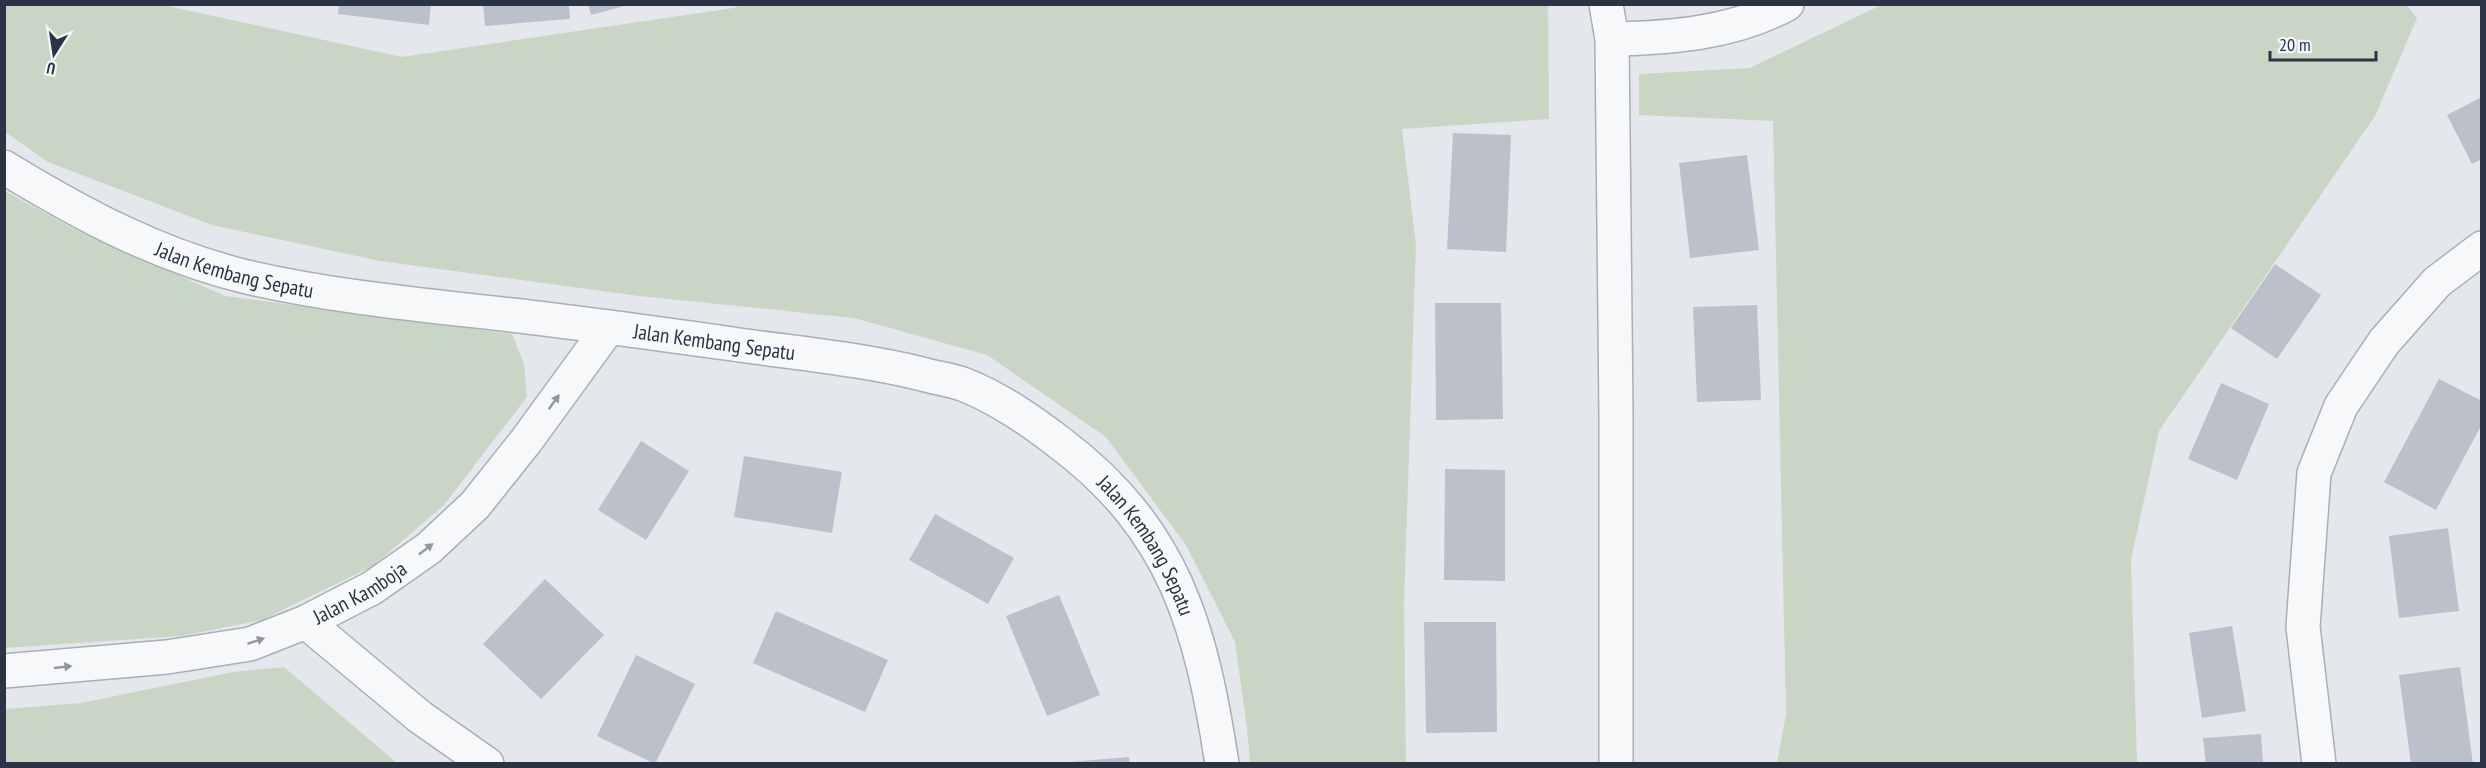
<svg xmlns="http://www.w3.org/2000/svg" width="2486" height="768" font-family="'PT Sans Narrow',sans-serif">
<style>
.green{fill:#c9d6c5}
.building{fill:#bbc0ca}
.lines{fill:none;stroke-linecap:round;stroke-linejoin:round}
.street-casing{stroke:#a9aeb7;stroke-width:36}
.street{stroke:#f7f8fa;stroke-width:33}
.oneway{fill:#9196a0}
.labels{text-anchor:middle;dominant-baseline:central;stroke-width:4.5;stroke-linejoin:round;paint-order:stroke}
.street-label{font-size:21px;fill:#2b3445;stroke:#f4f6f9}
</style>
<rect width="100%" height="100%" fill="#e4e7ec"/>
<path class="green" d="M4,5H163L402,57L733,8L742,5H1548L1549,119L1402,129L1416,245L1404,605L1406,763H1250L1247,728L1235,642L1186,545L1106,437L987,355L854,318L639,296L380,261L212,225L48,162L5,132Z
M1881,5L2406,4L2417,18L2375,116L2159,431L2131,560L2137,763H1777L1786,714L1773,121L1639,115V74L1750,68Z
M5,191L72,228L225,296L512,334L524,364L527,397L444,505L373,566L262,620L181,636L5,648Z
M284,667L397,763H5V709L81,703L233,672Z"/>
<path class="building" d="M339,4H431L429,25L338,14Z
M483,4H569L570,19L485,26Z
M588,4H628V5L591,15Z
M2482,97V159L2472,164L2447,115Z
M1453,133L1511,135L1506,252L1447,249Z
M1747,155L1759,250L1690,258L1679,163Z
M2275,264L2321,295L2277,359L2231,328Z
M1435,303H1501L1503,419L1436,420Z
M1757,305L1761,400L1697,402L1693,307Z
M2439,379L2482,401V424L2436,510L2384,482Z
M2221,383L2269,404L2237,480L2188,459Z
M641,441L689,471L646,540L598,510Z
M744,456L842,472L832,533L734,517Z
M1445,469L1505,470V581L1444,580Z
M935,514L1014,558L988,604L909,560Z
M2448,528L2459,611L2399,618L2389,536Z
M545,579L604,635L541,699L483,644Z
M1059,595L1100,695L1047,716L1006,616Z
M776,611L888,660L865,712L753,663Z
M1424,622H1496L1497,732L1426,733Z
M2232,626L2246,711L2202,718L2189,633Z
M636,655L695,684L655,764L597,736Z
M2460,667L2473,764H2411L2399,675Z
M2261,734L2263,764H2206L2203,738Z
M1129,757L1130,764H1070V762Z"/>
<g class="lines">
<defs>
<g id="street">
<path d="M1606,4L1612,39L1616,415V764"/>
<path d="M1612,39C1671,38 1734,33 1787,4"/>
<path id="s1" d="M4,167C81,214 159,256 247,277C334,297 423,305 511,315C590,324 668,335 747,346C805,354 865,360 922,374C936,378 952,380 965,385C1000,399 1031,421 1060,443C1175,530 1201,627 1222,764"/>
<path d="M306,622L420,717L487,764"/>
<path id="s2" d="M4,671L167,657L250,644L306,622L372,588L429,548L475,505L526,441L609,327"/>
<path d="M2319,764L2303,627L2314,473L2341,406L2384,342L2437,282L2482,248"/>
</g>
</defs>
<use href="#street" class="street-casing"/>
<use href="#street" class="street"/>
</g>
<defs><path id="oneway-solid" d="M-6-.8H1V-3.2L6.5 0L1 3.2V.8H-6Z" transform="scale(1.5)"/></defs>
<g class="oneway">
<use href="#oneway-solid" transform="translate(554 402) rotate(-54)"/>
<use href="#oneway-solid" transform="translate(426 549) rotate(-38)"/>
<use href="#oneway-solid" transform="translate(256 641) rotate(-19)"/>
<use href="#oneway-solid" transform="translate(63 667) rotate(-6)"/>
</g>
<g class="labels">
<g class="street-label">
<text stroke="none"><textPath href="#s1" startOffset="254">Jalan Kembang Sepatu</textPath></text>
<text stroke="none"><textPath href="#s1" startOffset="740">Jalan Kembang Sepatu</textPath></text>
<text stroke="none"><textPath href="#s1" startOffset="1242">Jalan Kembang Sepatu</textPath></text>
<text stroke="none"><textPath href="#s2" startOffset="369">Jalan Kamboja</textPath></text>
</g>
</g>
<rect width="2486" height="768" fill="none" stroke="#2b3445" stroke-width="12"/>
<g transform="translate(54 54) rotate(192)" stroke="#f4f6f9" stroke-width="4.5" paint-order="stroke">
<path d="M0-4.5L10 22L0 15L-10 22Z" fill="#2b3445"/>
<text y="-9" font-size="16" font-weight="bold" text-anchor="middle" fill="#2b3445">U</text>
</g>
<path d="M2270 51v9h106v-9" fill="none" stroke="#2b3445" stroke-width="3"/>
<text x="2279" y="51" font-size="18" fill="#2b3445" stroke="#f4f6f9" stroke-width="4.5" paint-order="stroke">20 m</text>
</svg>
